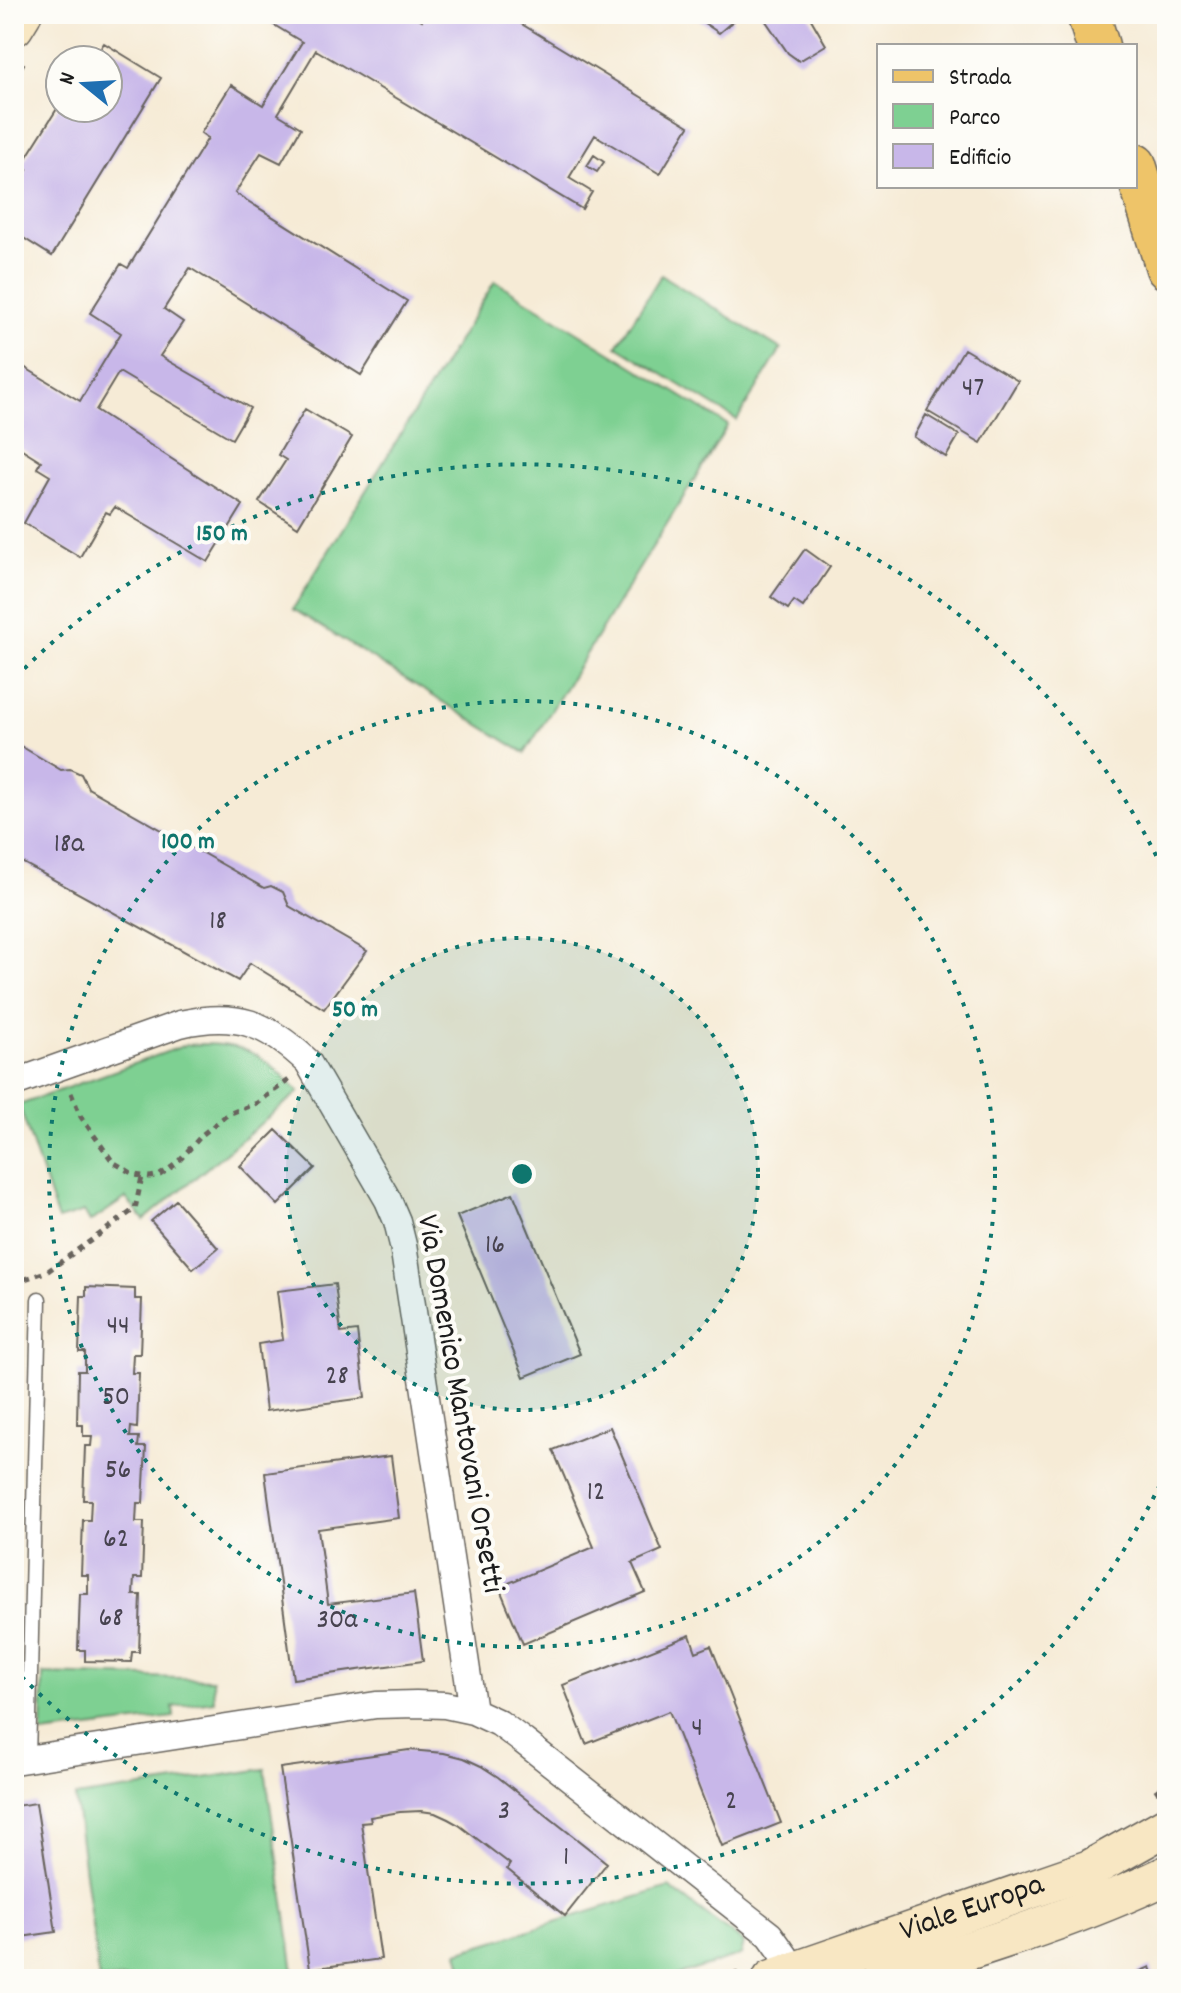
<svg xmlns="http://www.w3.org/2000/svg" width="1181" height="1993" font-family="Dekko,sans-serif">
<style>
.green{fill:#7ed092;stroke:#4d7657;stroke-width:2}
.building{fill:#c8b7e9}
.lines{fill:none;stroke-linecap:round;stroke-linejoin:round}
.lane-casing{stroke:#68645d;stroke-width:17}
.street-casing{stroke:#68645d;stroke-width:29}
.secondary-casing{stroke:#68645d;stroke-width:41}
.primary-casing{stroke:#68645d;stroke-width:45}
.path{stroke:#68645d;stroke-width:5;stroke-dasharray:6 6;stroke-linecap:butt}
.lane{stroke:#fff;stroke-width:14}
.street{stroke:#fff;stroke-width:26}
.secondary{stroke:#f8e7c3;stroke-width:38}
.primary{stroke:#eec469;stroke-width:42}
.ring{fill:none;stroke:#0f766e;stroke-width:4;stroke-dasharray:4 8}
.labels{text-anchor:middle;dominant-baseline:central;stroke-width:8;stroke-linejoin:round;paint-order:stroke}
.number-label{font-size:28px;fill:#47434f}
.street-label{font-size:32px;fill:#1c1c1c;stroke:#fdfcf7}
.centre{fill:#0f766e;stroke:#fdfcf7;stroke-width:4}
.ring-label{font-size:24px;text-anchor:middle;font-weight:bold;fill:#0f766e;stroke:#fdfcf7;stroke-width:8;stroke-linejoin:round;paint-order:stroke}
</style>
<rect width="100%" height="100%" fill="#fdfcf7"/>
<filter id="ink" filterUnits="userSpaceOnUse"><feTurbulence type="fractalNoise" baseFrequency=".0125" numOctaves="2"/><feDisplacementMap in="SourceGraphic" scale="16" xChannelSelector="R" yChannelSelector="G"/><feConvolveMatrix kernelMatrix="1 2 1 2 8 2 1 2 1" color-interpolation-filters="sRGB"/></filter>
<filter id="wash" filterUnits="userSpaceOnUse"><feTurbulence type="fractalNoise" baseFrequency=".006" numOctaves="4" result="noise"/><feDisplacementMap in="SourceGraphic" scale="32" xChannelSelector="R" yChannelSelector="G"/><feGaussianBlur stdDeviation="1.8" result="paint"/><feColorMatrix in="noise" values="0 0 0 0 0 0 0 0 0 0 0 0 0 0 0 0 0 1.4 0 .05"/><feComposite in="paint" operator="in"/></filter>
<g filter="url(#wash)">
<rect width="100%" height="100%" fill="#f6ebd6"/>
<path class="green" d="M661,275L781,349L737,420L617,346Z
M495,281L728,425L525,753L293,609Z
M202,1044C251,1044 266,1058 299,1092L144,1220L126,1198L90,1222L84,1212L58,1220L19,1105L186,1045Z
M43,1674L213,1679L214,1701L173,1707L174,1717L42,1734Z
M265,1769L295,1979H99L75,1797Z
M669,1887L744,1943L741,1955L666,1979H491L489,1976L476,1979H465L458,1952Z"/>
<g id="blocks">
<path class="building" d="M256,14H412L422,20L425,14H505L689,126L660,174L595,135L569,178L592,192L582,209L316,50L278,114L301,128L281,163L261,153L235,193L407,301L361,375L190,268L164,309L183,322L160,356L250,408L232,439L119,372L96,410L243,505L208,562L115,507L110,514L106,512L80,557L24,523L50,476L37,468L41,461L14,444V361L80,401L121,333L90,313L121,264L128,268L208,138L201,133L231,85L263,105L302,42Z
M691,14H728L733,21L719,33Z
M761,14H808L826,45L799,61L788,53Z
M104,43L161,78L52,256L14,232V191L27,170L21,166L60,104V108H108V60H93Z
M594,155L604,162L597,172L587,166Z
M964,349L1018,381L981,443L927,411Z
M305,409L352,437L298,527L259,502L286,460L278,455Z
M926,415L959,435L946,457L914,437Z
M805,549L830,567L803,607L794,601L788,609L771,597Z
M14,742L61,770L70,769L81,774L88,788L264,888L271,886L283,892L289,906L367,951L324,1009L250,963L238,981L14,858V841L20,826L14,823Z
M276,1130L315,1168L278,1205L240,1166Z
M513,1193L580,1354L524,1377L457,1216Z
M176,1200L218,1248L193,1269L151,1221Z
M335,1284L341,1333L357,1331L365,1398L266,1411L258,1344L283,1340L277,1291Z
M86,1287L135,1289V1299H142L140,1354H133L132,1373H139L137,1428L131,1427L130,1437H139L138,1447H146L143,1503H137L136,1522H144L142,1578H134L133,1595H141L139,1652H132L131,1662L85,1661V1650H78L80,1594H88V1575H81L83,1520H90L91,1500H83L85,1446H91L92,1436H83V1425H77L78,1371H85V1352H79L81,1296H86Z
M610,1427L662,1550L632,1563L645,1592L523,1644L499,1587L594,1547L553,1450Z
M391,1456L399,1518L318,1529L328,1604L414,1593L423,1661L293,1679L265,1473Z
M690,1635L696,1652L711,1646L781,1823L722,1846L669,1711L586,1744L563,1685Z
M409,1750L444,1753L464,1758L481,1766L498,1777L607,1863L565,1916L507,1869L510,1864L459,1825L448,1819L435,1813L421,1811L400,1812L370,1817L371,1822L361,1823L381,1959L310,1969L280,1768Z
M36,1803L56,1932L14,1938V1806Z
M1150,1967L1154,1979H1141L1138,1972Z"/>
</g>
</g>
<g filter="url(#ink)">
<use href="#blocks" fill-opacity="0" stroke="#68645d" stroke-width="2"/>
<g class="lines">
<defs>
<path id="lane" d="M28,1759L39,1299"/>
<path id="street" d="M14,1083L180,1024C237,1011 267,1023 308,1062L388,1200L397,1221L403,1245L473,1711
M14,1761L376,1705L416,1704L445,1705L473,1711L499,1723L523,1741L770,1935L785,1956L791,1972"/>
<g id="secondary">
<path d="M14,27L22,14"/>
<path id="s1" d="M772,1979L1090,1869L1167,1826"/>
<path d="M879,1979C977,1948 1075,1919 1167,1875"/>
</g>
<path id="primary" d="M1088,14L1098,46
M1135,165L1167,268"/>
</defs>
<use href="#lane" class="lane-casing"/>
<use href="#street" class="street-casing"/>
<use href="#secondary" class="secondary-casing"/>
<use href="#primary" class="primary-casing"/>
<path class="path" d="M14,78L26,58
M71,1093L81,1117L113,1162L135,1175L150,1177L160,1175L176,1164L203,1134L228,1114L257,1103L289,1080
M14,1283L48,1271L135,1209L142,1177
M1155,1792L1167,1784
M721,1979L738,1973"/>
<use href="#lane" class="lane"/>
<use href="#street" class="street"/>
<use href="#secondary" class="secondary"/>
<use href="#primary" class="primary"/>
</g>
</g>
<circle cx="522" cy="1174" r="236" fill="#0f766e" fill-opacity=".12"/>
<g class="ring">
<circle cx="522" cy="1174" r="236"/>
<circle cx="522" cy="1174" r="473"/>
<path d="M1165 1474A709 709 0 0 1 16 1671M16 677A709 709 0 0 1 1165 874"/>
</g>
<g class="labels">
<g class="number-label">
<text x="973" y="390">47</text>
<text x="69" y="846">18a</text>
<text x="218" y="923">18</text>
<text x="495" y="1247">16</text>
<text x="118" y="1328">44</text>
<text x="337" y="1378">28</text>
<text x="116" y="1399">50</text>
<text x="118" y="1472">56</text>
<text x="596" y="1494">12</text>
<text x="116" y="1541">62</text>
<text x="111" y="1620">68</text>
<text x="337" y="1622">30a</text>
<text x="697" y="1730">4</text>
<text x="731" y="1803">2</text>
<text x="504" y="1813">3</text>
<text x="566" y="1859">1</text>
</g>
<g class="street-label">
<text transform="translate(458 1404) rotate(80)">Via Domenico Mantovani Orsetti</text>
<text stroke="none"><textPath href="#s1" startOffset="212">Viale Europa</textPath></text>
</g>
</g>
<circle cx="522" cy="1174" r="12" class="centre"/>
<g class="ring-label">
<text x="222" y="540">150 m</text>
<text x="188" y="848">100 m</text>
<text x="355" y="1016">50 m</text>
</g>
<rect width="1181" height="1993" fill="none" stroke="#fdfcf7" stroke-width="48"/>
<rect x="877" y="44" width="260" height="144" fill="#fdfcf7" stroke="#a3a29f" stroke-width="2"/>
<rect x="893" y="70" width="40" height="12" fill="#eec469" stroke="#a3a29f" stroke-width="2"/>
<text x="949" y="84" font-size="24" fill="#1c1c1c">Strada</text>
<rect x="893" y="104" width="40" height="24" fill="#7ed092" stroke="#a3a29f" stroke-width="2"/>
<text x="949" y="124" font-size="24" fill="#1c1c1c">Parco</text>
<rect x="893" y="144" width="40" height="24" fill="#c8b7e9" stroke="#a3a29f" stroke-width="2"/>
<text x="949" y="164" font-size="24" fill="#1c1c1c">Edificio</text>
<g transform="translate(84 84) rotate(288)"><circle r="38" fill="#fdfcf7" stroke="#a3a29f" stroke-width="2"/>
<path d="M0-6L14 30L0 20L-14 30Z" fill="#1f6fb2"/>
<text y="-12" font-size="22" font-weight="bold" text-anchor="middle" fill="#1c1c1c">N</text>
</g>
</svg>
